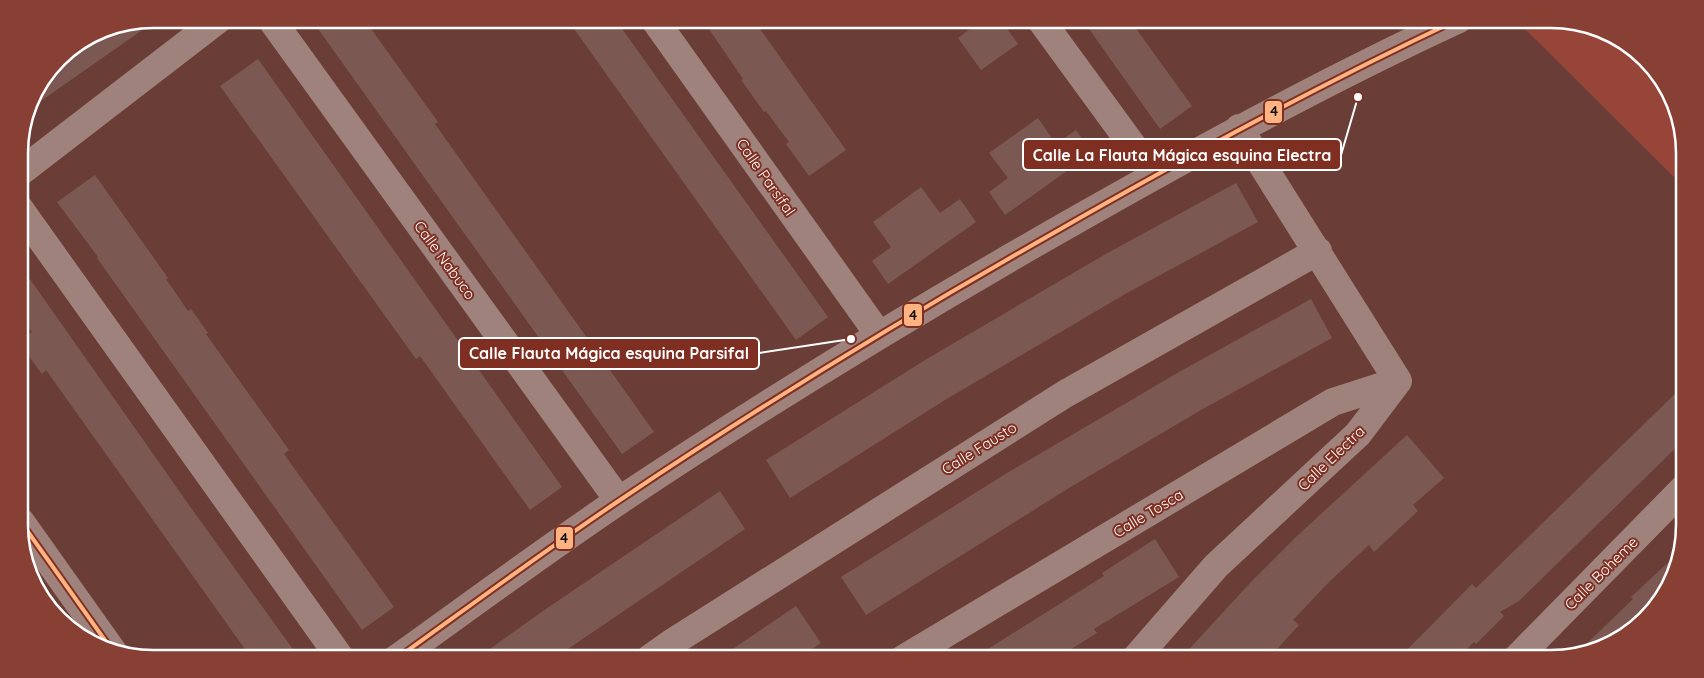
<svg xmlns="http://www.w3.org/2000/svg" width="1704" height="678" font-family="Quicksand,sans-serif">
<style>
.green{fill:#984539}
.building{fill:#7c5852}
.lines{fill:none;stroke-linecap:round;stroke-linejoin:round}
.street{stroke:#a0827d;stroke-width:28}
.bus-1-casing{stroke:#7f2f22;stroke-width:8}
.bus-1{stroke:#ffb380;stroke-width:4}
.labels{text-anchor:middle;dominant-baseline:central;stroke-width:4;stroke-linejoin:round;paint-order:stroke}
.street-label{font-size:15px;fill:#fff;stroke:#7f2f22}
.rim{fill:none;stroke:#fff;stroke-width:2.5}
.leader{fill:none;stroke:#fff;stroke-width:2}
.callout-dot{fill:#fff;stroke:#7f2f22;stroke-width:2}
.callout{fill:#7f2f22;stroke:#fff;stroke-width:2}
.callout-label{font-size:16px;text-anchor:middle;font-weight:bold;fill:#fff}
.line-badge{stroke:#7f2f22;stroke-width:2}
.pale-badge-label{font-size:14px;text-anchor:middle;font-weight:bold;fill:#111}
</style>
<rect width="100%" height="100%" fill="#6a3e37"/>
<path class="green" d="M1518,19H1552L1595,26L1658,71L1684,134V187L1516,20Z"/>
<path class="building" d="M152,19H158L28,110L32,93L64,52L101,29Z
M311,19H364L438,122L435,124L654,432L622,454Z
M567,19H615L828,317L796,340Z
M702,19H753L846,150L809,176L786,144L789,142L766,111L764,112L741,80L743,79Z
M964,19H1000L1018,44L981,70L958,38L971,28Z
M1082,19H1129L1192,106L1160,129Z
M258,59L562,487L530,510L420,356L416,359L220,86Z
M1038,118L1056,144L1076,130L1092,153L1005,215L989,192L1008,178L989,153Z
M95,175L168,278L166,279L188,311L191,309L208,333L206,334L289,450L284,454L394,607L362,630L97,258L98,257L57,202Z
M1236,183L1258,222L1127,293L945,400L790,498L766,460L925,360L1104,255Z
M921,187L940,213L960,199L976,222L888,284L872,261L891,247L873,222Z
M20,265L194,512L300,659H252L46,370L42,374L20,344V340L32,332L20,316Z
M1311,299L1332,338L1201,410L1069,488L866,615L841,577L1007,473L1179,372Z
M1685,384V439L1519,601L1500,612L1504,616L1476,644L1474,642L1457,659H1398L1472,584L1476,588Z
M1407,435L1444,478L1413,505L1418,511L1374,552L1369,545L1329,582L1293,620L1299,625L1268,659H1180L1251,582L1297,536Z
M720,491L745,529L553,659H476L540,613Z
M1155,539L1179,577L1094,629L1097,633L1055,659H972L1104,576L1102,573Z
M1674,557L1679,561L1678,569L1633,632L1577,653L1633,599L1631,597Z
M796,606L821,643L797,659H718Z"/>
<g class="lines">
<path class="street" d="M271,19L619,501
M654,19L879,335
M1040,19L1154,175
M19,173L219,19
M19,208L341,659
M21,522L114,653
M396,659C470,606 544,551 620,500C771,399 926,305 1083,216C1206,146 1331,78 1459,19
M649,659L673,642L1065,394L1318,251
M903,659L1333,402L1398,381
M1135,659L1216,566L1358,434L1398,381L1239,128
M1516,659L1685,487"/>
<defs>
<path id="bus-1" d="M21,522L114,653
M396,659C470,606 544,551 620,500C760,406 904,318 1050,235C1184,158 1319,85 1459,19"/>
</defs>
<use href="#bus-1" class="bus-1-casing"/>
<use href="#bus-1" class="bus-1"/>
</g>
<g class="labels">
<g class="street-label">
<text transform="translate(766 177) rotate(55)">Calle Parsifal</text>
<text transform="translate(445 260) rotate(54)">Calle Nabuco</text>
<text transform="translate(979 448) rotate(-32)">Calle Fausto</text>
<text transform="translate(1331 458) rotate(-44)">Calle Electra</text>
<text transform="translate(1148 513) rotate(-31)">Calle Tosca</text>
<text transform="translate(1601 573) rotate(-45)">Calle Boheme</text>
</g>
</g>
<path d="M0 0H1704V678H0ZM153 28H1551A125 125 0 0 1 1676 153V525A125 125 0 0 1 1551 650H153A125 125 0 0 1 28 525V153A125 125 0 0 1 153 28Z" fill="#894034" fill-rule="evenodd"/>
<path class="rim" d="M153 28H1551A125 125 0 0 1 1676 153V525A125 125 0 0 1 1551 650H153A125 125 0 0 1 28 525V153A125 125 0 0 1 153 28Z"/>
<path class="leader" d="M1358 97L1341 155M851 339L759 353"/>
<g class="callout-dot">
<circle cx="1358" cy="97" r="5"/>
<circle cx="851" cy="339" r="5"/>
</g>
<g class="callout">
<rect x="1023" y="139" width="318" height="31" rx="5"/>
<rect x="459" y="338" width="300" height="31" rx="5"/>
</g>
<g class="callout-label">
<text x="1182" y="161">Calle La Flauta Mágica esquina Electra</text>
<text x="609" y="359">Calle Flauta Mágica esquina Parsifal</text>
</g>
<g class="line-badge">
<rect x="1264" y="100" width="19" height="24" rx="5" fill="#ffb380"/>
<rect x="903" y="303" width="20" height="24" rx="5" fill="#ffb380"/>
<rect x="555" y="526" width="19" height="24" rx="5" fill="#ffb380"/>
</g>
<g class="pale-badge-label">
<text x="1274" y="116">4</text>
<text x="913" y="320">4</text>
<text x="564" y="543">4</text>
</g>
</svg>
